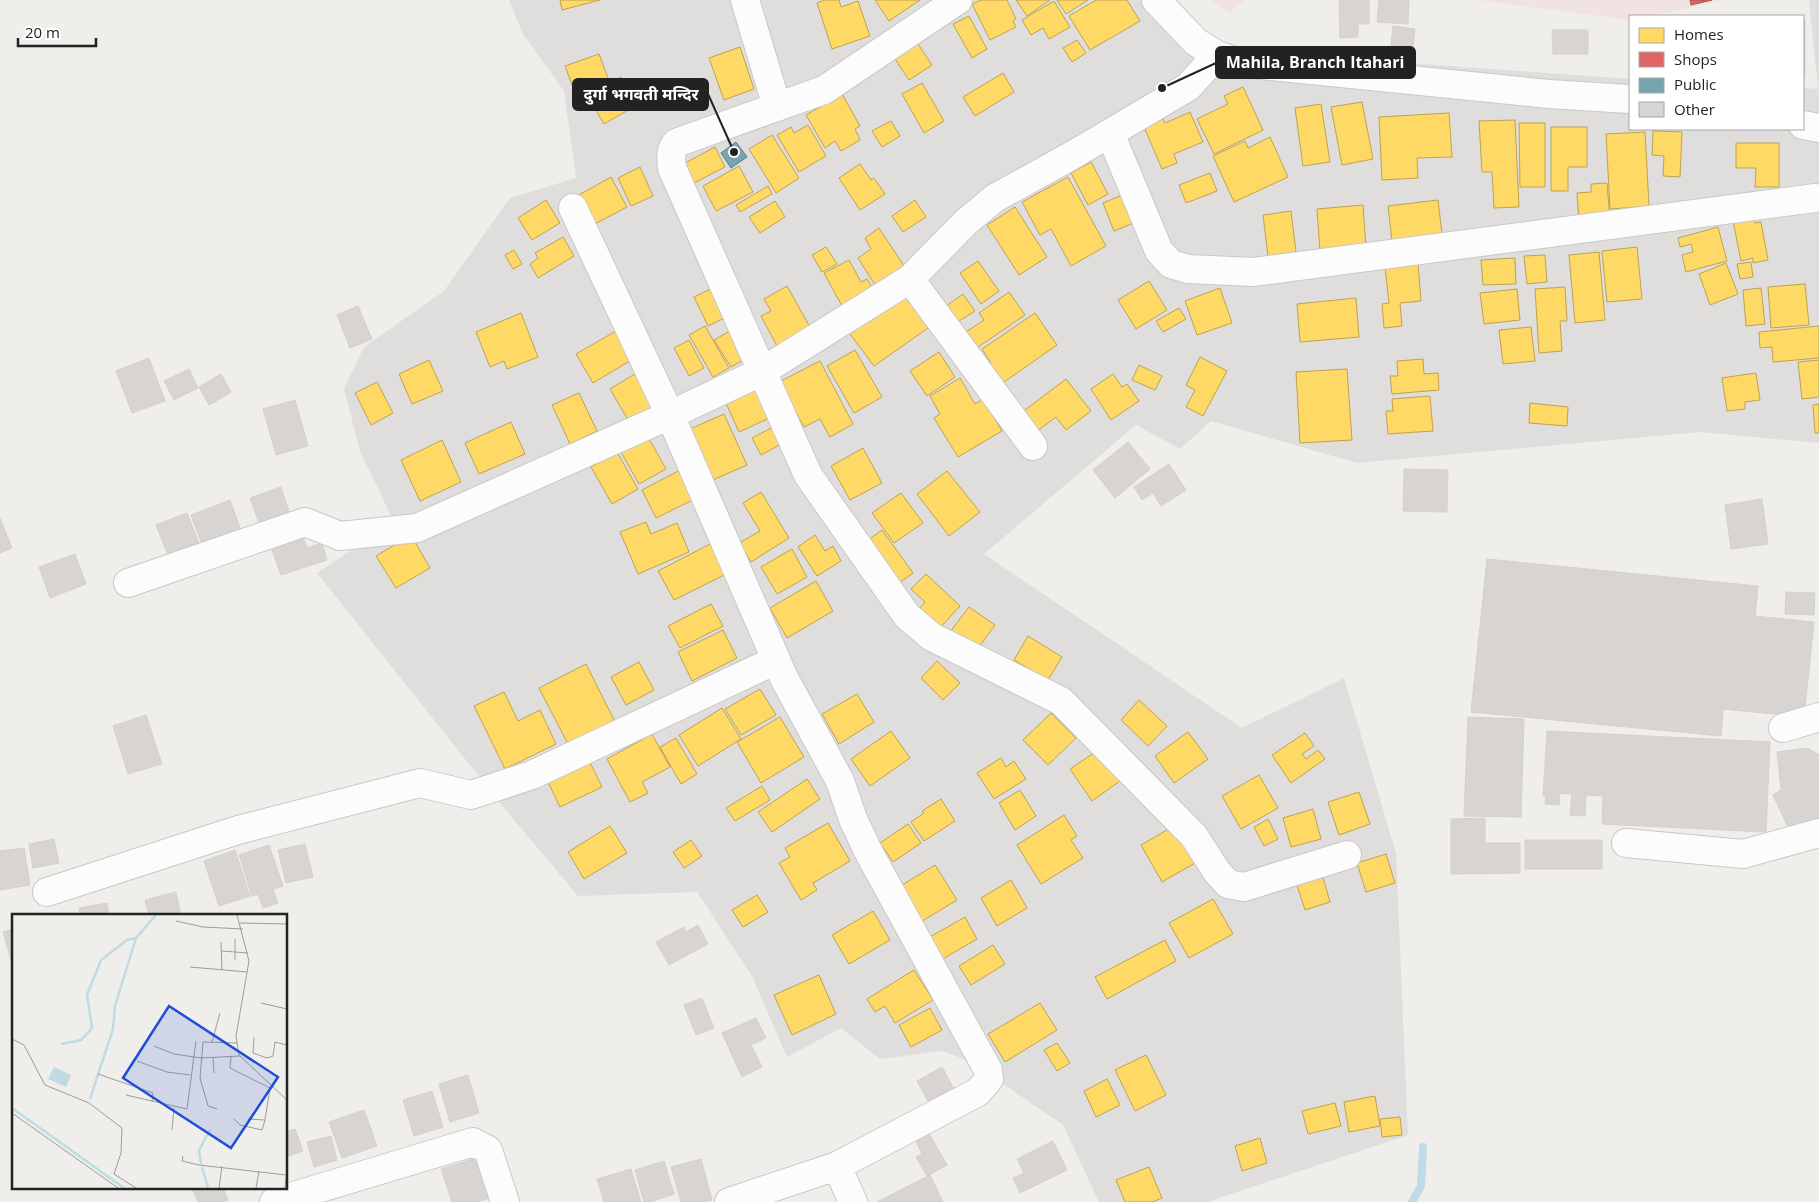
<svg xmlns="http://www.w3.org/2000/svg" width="1819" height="1202" font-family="'Open Sans','Noto Sans Devanagari',sans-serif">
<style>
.residential{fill:#dfdedc}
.commercial{fill:#f1e3e1}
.homes{fill:#ffd966;stroke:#bda252}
.shops{fill:#e06666;stroke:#a75252}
.public{fill:#76a5af;stroke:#5d7e85}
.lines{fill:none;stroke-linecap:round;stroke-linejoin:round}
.stream{stroke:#bfdbe3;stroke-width:8}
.building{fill:#d7d4d2;stroke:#d3d0cc}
.minor-casing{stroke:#c9c8c7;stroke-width:30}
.minor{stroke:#fdfcfc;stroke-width:28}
.inset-river{fill:none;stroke:#bfdbe3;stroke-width:2.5}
.inset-road{fill:none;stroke:#9e9c9b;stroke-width:1}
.view{fill:#1d4ed8;fill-opacity:0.15;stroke:#1d4ed8;stroke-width:2.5}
.inset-edge{fill:none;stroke:#222;stroke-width:2.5}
.leader{fill:none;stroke:#222;stroke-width:2}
.callout-dot{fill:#222;stroke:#fff;stroke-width:2}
.callout{fill:#222;stroke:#222;stroke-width:2}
.callout-label{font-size:16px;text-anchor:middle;font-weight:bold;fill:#fff}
</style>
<rect width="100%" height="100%" fill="#f0eeeb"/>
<path class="residential" d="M509,0H1146L1201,52L1314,56L1630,79V129H1803V88L1818,89L1809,0H1819V443L1700,432L1357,463L1211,421L1180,449L1136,425L984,554L1242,728L1344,678L1396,853L1408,1135L1207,1202H1099L1063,1125L970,1061L942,1051L880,1059L841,1028L787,1057L752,976L697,892L578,896L509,814L317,573L394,522L360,451L344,389L364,347L444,291L510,198L576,178L564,91L523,34Z"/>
<path class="commercial" d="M1211,0H1244L1230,13Z
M1477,0H1725L1652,16H1630V20Z"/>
<path class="homes" d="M560,0H600L562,10Z
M824,0H839L841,7L858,1L870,36L832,49L817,3Z
M875,0H920L889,21Z
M981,0H1007L1016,19L1013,21L1016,27L990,40L972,4Z
M1016,0H1050L1027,16Z
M1057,0H1088L1066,14Z
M1096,0H1127L1140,21L1090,50L1069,16Z
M1054,1L1070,27L1049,39L1043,28L1031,35L1022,20Z
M969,16L987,49L972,58L953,24Z
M914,38L932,65L909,80L891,53Z
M1077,40L1086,53L1072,62L1063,48Z
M740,47L754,89L724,100L709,58Z
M599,54L608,78L574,90L565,66Z
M1003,73L1014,92L975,116L963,97Z
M621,77L637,105L604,124L588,97Z
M922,83L944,121L924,133L902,94Z
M1243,87L1263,130L1214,154L1197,119L1228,104L1224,96Z
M842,94L860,126L855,129L860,140L841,151L835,141L825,148L806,115Z
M1362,102L1373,159L1342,165L1331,107Z
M1321,104L1330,162L1303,166L1295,108Z
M1190,112L1203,142L1174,154L1177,163L1162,169L1144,127L1163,119L1165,123Z
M1449,113L1452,157L1417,158L1418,178L1382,180L1379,117Z
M1515,120L1519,207L1494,208L1492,172H1482L1479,121Z
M891,121L900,136L882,147L872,131Z
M1519,123H1545V187H1520Z
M808,125L826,156L799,172L777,135L791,127L794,133Z
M1551,127H1587V167H1568V191H1551Z
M1653,131L1682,132L1680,177L1663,176L1664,156L1652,155Z
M1645,132L1649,206L1610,209L1606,134Z
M772,135L799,178L776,193L749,149Z
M1270,137L1288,177L1234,202L1213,156L1245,141L1248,148Z
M1736,143H1779V187H1755L1756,168H1736Z
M715,147L725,167L694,183L683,164Z
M1091,162L1108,194L1088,205L1071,173Z
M860,164L871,180L874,178L885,194L860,210L839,178Z
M739,166L753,192L716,211L703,186Z
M640,167L653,196L631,206L618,178Z
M1210,173L1217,191L1186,203L1179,185Z
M611,177L627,207L593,225L577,196Z
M1068,177L1106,246L1071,266L1051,229L1040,235L1022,202Z
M1607,183L1610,220L1579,222L1577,193L1591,192V184Z
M768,186L772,194L740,212L736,205Z
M1127,193L1139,221L1114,231L1103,203Z
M546,200L560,223L532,240L518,218Z
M915,200L926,217L903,232L892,216Z
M1438,200L1442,234L1392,241L1388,206Z
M775,201L785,217L760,233L749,217Z
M1363,205L1366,248L1320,252L1317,209Z
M1015,207L1047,257L1019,275L987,225Z
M1291,211L1296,252L1268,256L1263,215Z
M1754,217L1755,223L1761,222L1768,260L1753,263V258L1741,261L1733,221Z
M1718,227L1727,261L1686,272L1682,255L1693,252L1691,244L1680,247L1678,238Z
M879,228L904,266L875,285L858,258L871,249L865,238Z
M563,237L574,256L538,278L530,264L538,258L535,253Z
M826,247L837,264L822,272L812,255Z
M1637,247L1642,299L1607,302L1602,251Z
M514,250L522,264L513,269L505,255Z
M1599,252L1605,320L1575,323L1569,255Z
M1545,255L1547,282L1527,284L1524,256Z
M1515,258L1516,284L1483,285L1481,260Z
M849,260L861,282L867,279L874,291L843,308L824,273Z
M978,261L999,291L981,304L960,273Z
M1751,262L1753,277L1740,279L1737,264Z
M1726,263L1738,294L1710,305L1699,274Z
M1418,264L1421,301L1400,303L1402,326L1384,328L1382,304L1389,303L1385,267Z
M1149,281L1167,310L1136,329L1118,300Z
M1805,284L1809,325L1771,328L1768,287Z
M717,286L731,315L708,326L694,297Z
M787,286L811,329L778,348L761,316L771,311L764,299Z
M1565,287L1567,321H1560L1562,351L1539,353L1535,289Z
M1220,288L1232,323L1197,335L1185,301Z
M1761,288L1765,324L1746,326L1743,290Z
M1517,289L1520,320L1484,324L1480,293Z
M1009,292L1025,315L971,352L960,336L984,320L979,313Z
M963,294L975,311L953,325L942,309Z
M905,295L928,328L874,366L850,334Z
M1356,298L1359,337L1300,342L1297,304Z
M1179,308L1186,319L1163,332L1156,321Z
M521,313L538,357L507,369L504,361L490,367L476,332Z
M1035,313L1057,345L997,387L984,368L991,363L982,349Z
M705,326L729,368L713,377L689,335Z
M1819,326V358L1773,362L1772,347L1760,348L1759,332Z
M1531,327L1535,361L1503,364L1499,330Z
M735,328L752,355L731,367L714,340Z
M616,331L633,359L593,383L576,354Z
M689,340L704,368L689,376L674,348Z
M855,350L882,397L854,413L827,366Z
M939,352L955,377L927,396L910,371Z
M1200,357L1227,371L1203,416L1186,407L1195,390L1186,385Z
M1423,359L1424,374L1438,373L1439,390L1392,394L1390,376H1398L1397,361Z
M429,360L443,391L412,404L399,374Z
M1819,360V397L1802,399L1798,362Z
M820,361L853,424L830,437L820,419L804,427L779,382Z
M1139,365L1162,376L1155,390L1132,380Z
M1347,369L1352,440L1300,443L1296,372Z
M638,372L659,408L631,425L610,389Z
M1756,373L1760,400L1745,402V409L1727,411L1722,378Z
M1113,374L1122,387L1127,384L1139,401L1111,420L1091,389Z
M960,378L975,404L983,399L1002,431L958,457L934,418L940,414L930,396Z
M1066,379L1091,411L1066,430L1056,417L1036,432L1021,413Z
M377,382L393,413L371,425L355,393Z
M762,384L776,415L739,432L725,401Z
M579,393L597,431L570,444L552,405Z
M1430,396L1433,431L1388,434L1386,411H1393L1392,399Z
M1530,403L1568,407L1567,426L1529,423Z
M1819,404V433H1815L1813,405Z
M724,414L747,465L713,480L690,429Z
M511,422L525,454L479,474L465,443Z
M777,425L785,442L761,455L752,438Z
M648,437L666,469L639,484L621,452Z
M442,440L461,482L420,501L401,460Z
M863,448L882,483L850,500L831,466Z
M617,452L638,489L612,504L591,467Z
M682,469L697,498L656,518L642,490Z
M947,471L980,512L949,536L917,494Z
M761,492L789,538L751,562L739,543L760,531L743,503Z
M901,493L923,523L894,543L872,513Z
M646,522L651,534L677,523L689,552L638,574L620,532Z
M882,530L913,573L895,586L864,543Z
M411,535L430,568L396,588L376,556Z
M815,535L825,551L833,546L841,561L817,576L798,547Z
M710,544L726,574L674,600L658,571Z
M792,549L807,577L777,594L761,567Z
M926,574L960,606L939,629L918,610L925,602L911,589Z
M816,581L833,611L787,638L770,608Z
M711,604L723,626L680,648L668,626Z
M969,607L995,625L976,651L950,632Z
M723,630L737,658L692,681L678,652Z
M1028,636L1062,657L1048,680L1014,660Z
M937,661L960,683L943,700L921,678Z
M639,662L654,690L626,705L611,677Z
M586,664L616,724L570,748L539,688Z
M760,689L776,715L741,735L725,709Z
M504,692L518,721L540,710L556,744L505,769L474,706Z
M857,694L874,722L839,744L822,714Z
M1139,700L1167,726L1148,746L1121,720Z
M722,708L741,739L698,766L679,735Z
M1051,713L1076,738L1048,765L1023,740Z
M780,717L804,757L761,783L737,742Z
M891,731L910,758L870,786L851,759Z
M1188,732L1208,759L1174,783L1155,756Z
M1305,733L1314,746L1302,754L1306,759L1318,750L1325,759L1291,783L1272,755Z
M652,734L670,767L642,782L648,793L630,802L607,759Z
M676,738L697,774L681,784L660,747Z
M1098,750L1120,781L1092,801L1070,769Z
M587,756L602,787L560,807L545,776Z
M1001,758L1006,767L1014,761L1026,779L994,799L977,773Z
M1259,775L1278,808L1241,829L1222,796Z
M807,779L820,799L772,832L758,812Z
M762,786L770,800L735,821L726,808Z
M1020,790L1036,816L1015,830L999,803Z
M1359,792L1370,824L1339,835L1328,802Z
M941,799L955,821L924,841L911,822L924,813L922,811Z
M1313,809L1321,839L1291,847L1283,818Z
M1064,815L1077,836L1071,840L1083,858L1041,884L1017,845Z
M1268,819L1278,839L1264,846L1254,827Z
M828,823L850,861L813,883L817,890L801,900L779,863L790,857L785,848Z
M908,824L921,843L893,862L880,843Z
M610,826L627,853L584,879L568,852Z
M1174,826L1195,863L1162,882L1141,845Z
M691,840L702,856L684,868L673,852Z
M1386,854L1395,883L1366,892L1357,863Z
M935,865L957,900L919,923L897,888Z
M1322,874L1330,902L1305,910L1296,882Z
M1011,880L1027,908L997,926L981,898Z
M757,895L768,912L743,927L732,910Z
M1213,899L1233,934L1189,958L1169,923Z
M873,911L890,940L849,964L832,935Z
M965,917L977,939L941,960L928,938Z
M1165,940L1176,961L1107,999L1095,977Z
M993,945L1005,964L971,985L959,966Z
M914,970L933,1000L895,1023L885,1006L875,1012L867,999Z
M819,975L836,1014L792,1035L774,995Z
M1040,1003L1057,1030L1005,1062L988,1034Z
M930,1008L942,1030L911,1047L899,1025Z
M1057,1043L1070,1063L1057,1071L1044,1050Z
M1146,1055L1166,1095L1135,1111L1115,1070Z
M1107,1079L1120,1105L1096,1117L1084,1091Z
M1375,1096L1380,1126L1349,1132L1344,1102Z
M1335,1103L1341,1126L1308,1134L1302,1111Z
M1400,1117L1402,1135L1382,1137L1380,1119Z
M1260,1138L1267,1163L1242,1171L1235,1146Z
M1149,1167L1162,1198L1152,1202H1125L1116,1180Z"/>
<path class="shops" d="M1690,0H1712L1691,5Z"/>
<path class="public" d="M736,142L747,157L731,168L721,153Z"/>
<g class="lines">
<path class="stream" d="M1412,1202L1421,1186L1423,1147"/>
</g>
<path class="building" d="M1339,0H1369V24H1358V37L1340,38Z
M1379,0H1409L1408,24L1377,22Z
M1803,19H1805V78H1803Z
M1393,26L1415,29L1413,49L1391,47Z
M1552,30H1588V54H1553Z
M358,306L372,339L350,348L337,315Z
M149,358L165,401L132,413L116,371Z
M189,369L198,388L174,400L164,381Z
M221,374L231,392L209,405L199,387Z
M295,400L308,446L276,455L263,409Z
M1128,442L1150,469L1115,498L1093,470Z
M1169,464L1186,490L1161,506L1153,493L1142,500L1134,487Z
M1404,469L1448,470L1447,512L1403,511Z
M281,487L290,515L260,526L250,498Z
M1762,499L1768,544L1731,549L1725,505Z
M230,500L242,533L203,547L191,515Z
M187,513L199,543L168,555L156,525Z
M0,518L12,548L0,553Z
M304,539L307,548L322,543L327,560L281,575L272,550Z
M75,554L86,584L50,598L39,567Z
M1487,559L1758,586L1755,616L1814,622L1804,717L1723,709L1721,736L1471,712Z
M1786,592L1815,593L1814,615L1785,614Z
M146,715L162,764L128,774L113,726Z
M1468,717L1524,719L1521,817L1464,816Z
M1547,731L1770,742L1766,832L1602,824L1603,796L1586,795L1585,816L1570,815L1572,794L1560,793L1559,805L1545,804L1546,796H1543Z
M1807,748L1819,755V819L1789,829L1773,795L1781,790L1777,752Z
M1485,818V843H1520V873L1451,874V819Z
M54,839L59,863L33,868L29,844Z
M1525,840H1602V869H1525Z
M305,844L313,877L286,883L278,850Z
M269,845L283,886L273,889L278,903L263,908L258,894L252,896L239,855Z
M24,848L30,885L0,890V851Z
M235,850L250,896L219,906L204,861Z
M176,892L181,916H149L145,900Z
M107,903L109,916H80L79,908Z
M698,925L708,944L669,965L656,942L684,927L686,932Z
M14,929V970L3,932Z
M702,998L714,1028L696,1035L684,1005Z
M756,1018L766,1038L751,1045L762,1067L742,1077L722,1033Z
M942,1067L954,1089L929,1103L917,1081Z
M468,1075L479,1113L450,1122L439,1084Z
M432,1091L443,1127L414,1136L403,1100Z
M364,1110L377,1146L342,1158L329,1122Z
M295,1129L303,1151L286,1157V1132Z
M928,1132L947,1165L927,1176L916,1157L922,1154L915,1139Z
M331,1136L337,1160L314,1167L307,1142Z
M1053,1141L1067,1170L1020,1193L1013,1178L1024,1173L1017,1159Z
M476,1158L489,1198L476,1202H452L441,1169Z
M701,1159L712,1200L705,1202H681L671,1167Z
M664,1161L674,1194L650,1202H644L635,1170Z
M631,1169L641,1202H604L597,1179Z
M930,1175L943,1202H877Z
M192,1188H223L228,1200L223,1202H198Z"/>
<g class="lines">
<defs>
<path id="minor" d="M745,0L777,107
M958,0L824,90L676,143C670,151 671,158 672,168L808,475L907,616L932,637L1061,701L1194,836L1217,872L1228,884L1244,887L1347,855
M1156,0L1196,42L1217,55L1241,63L1549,94L1630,99
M1803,125L1819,128
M1110,133L1159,251L1171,264L1188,269L1253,272L1815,198
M573,208L670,415L784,678L840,781L853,819L868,851L988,1070L989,1079L978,1092L837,1166L729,1202
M910,279L1033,446
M128,583L305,522L340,536L417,528L670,415L763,371L910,279L966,222L995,198L1071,156L1188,87L1217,55
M1783,728L1819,717
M1626,843L1743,854L1819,833
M47,892L238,830L420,783L471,795L532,775L776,660
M837,1166L853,1202
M274,1202L473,1142L488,1150L505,1202"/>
</defs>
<use href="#minor" class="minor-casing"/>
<use href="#minor" class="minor"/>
</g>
<g transform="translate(12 914)">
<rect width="275" height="275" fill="#f0eeeb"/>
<path d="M42,153L59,161L54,173L36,165Z" fill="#bfdbe3"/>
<path class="inset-river" d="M49,130L69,126L80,114L75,81L89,46L115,26L124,24L144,1M78,185L101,115L103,92L124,24M0,194L112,274M189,250L187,236L198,216M190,253L196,274"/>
<path class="inset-road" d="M225,1L237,47L224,122L227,141L275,186M164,7L191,13L231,15M228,9L275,10M223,25V46M209,28L210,56M210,37L236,39M178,53L235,58M249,89L275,95M242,123L241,139L255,144L261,142L263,128L275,131M0,125L12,131L33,171L77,189L110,214L109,239L102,260L124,274M200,128L208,99M142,132L162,140L189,144L228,142M219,143L218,154L258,174M201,144L202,159M125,147L155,158L178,161M86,160L141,179L140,188M114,181L175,195L184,127M205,195L196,192L188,164L191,128L225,129M0,199L106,274M222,205L228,211L250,216L253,206M236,205L253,206L258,174L262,171M160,216L162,194M171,242L170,247L187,251L274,261M207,274L210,252M244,274L247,257M273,274L275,256"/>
<path class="view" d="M157,92L266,163L219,234L111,164Z"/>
<rect width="275" height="275" class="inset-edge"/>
</g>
<path class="leader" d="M1162 88L1216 63M734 152L708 94"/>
<g class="callout-dot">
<circle cx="1162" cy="88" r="5"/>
<circle cx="734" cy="152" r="5"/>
</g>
<g class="callout">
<rect x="1216" y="47" width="199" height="31" rx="5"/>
<rect x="573" y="79" width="135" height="31" rx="5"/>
</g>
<g class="callout-label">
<text x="1315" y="68">Mahila, Branch Itahari</text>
<text x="641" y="100">दुर्गा भगवती मन्दिर</text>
</g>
<rect x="1629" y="15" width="175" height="115" fill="#ffffff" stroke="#a7a7a7"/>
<rect x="1639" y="28" width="25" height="15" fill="#ffd966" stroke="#a7a7a7"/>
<text x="1674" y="40" font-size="15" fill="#222222">Homes</text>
<rect x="1639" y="52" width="25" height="15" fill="#e06666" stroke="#a7a7a7"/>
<text x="1674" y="65" font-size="15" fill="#222222">Shops</text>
<rect x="1639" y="78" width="25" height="15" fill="#76a5af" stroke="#a7a7a7"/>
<text x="1674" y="90" font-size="15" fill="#222222">Public</text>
<rect x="1639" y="102" width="25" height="15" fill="#d7d4d2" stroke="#a7a7a7"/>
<text x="1674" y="115" font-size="15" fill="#222222">Other</text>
<path d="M18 38v8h78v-8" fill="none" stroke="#222222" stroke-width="2.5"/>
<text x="25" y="38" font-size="15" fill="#222222" stroke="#ffffff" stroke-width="4" paint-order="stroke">20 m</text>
</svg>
